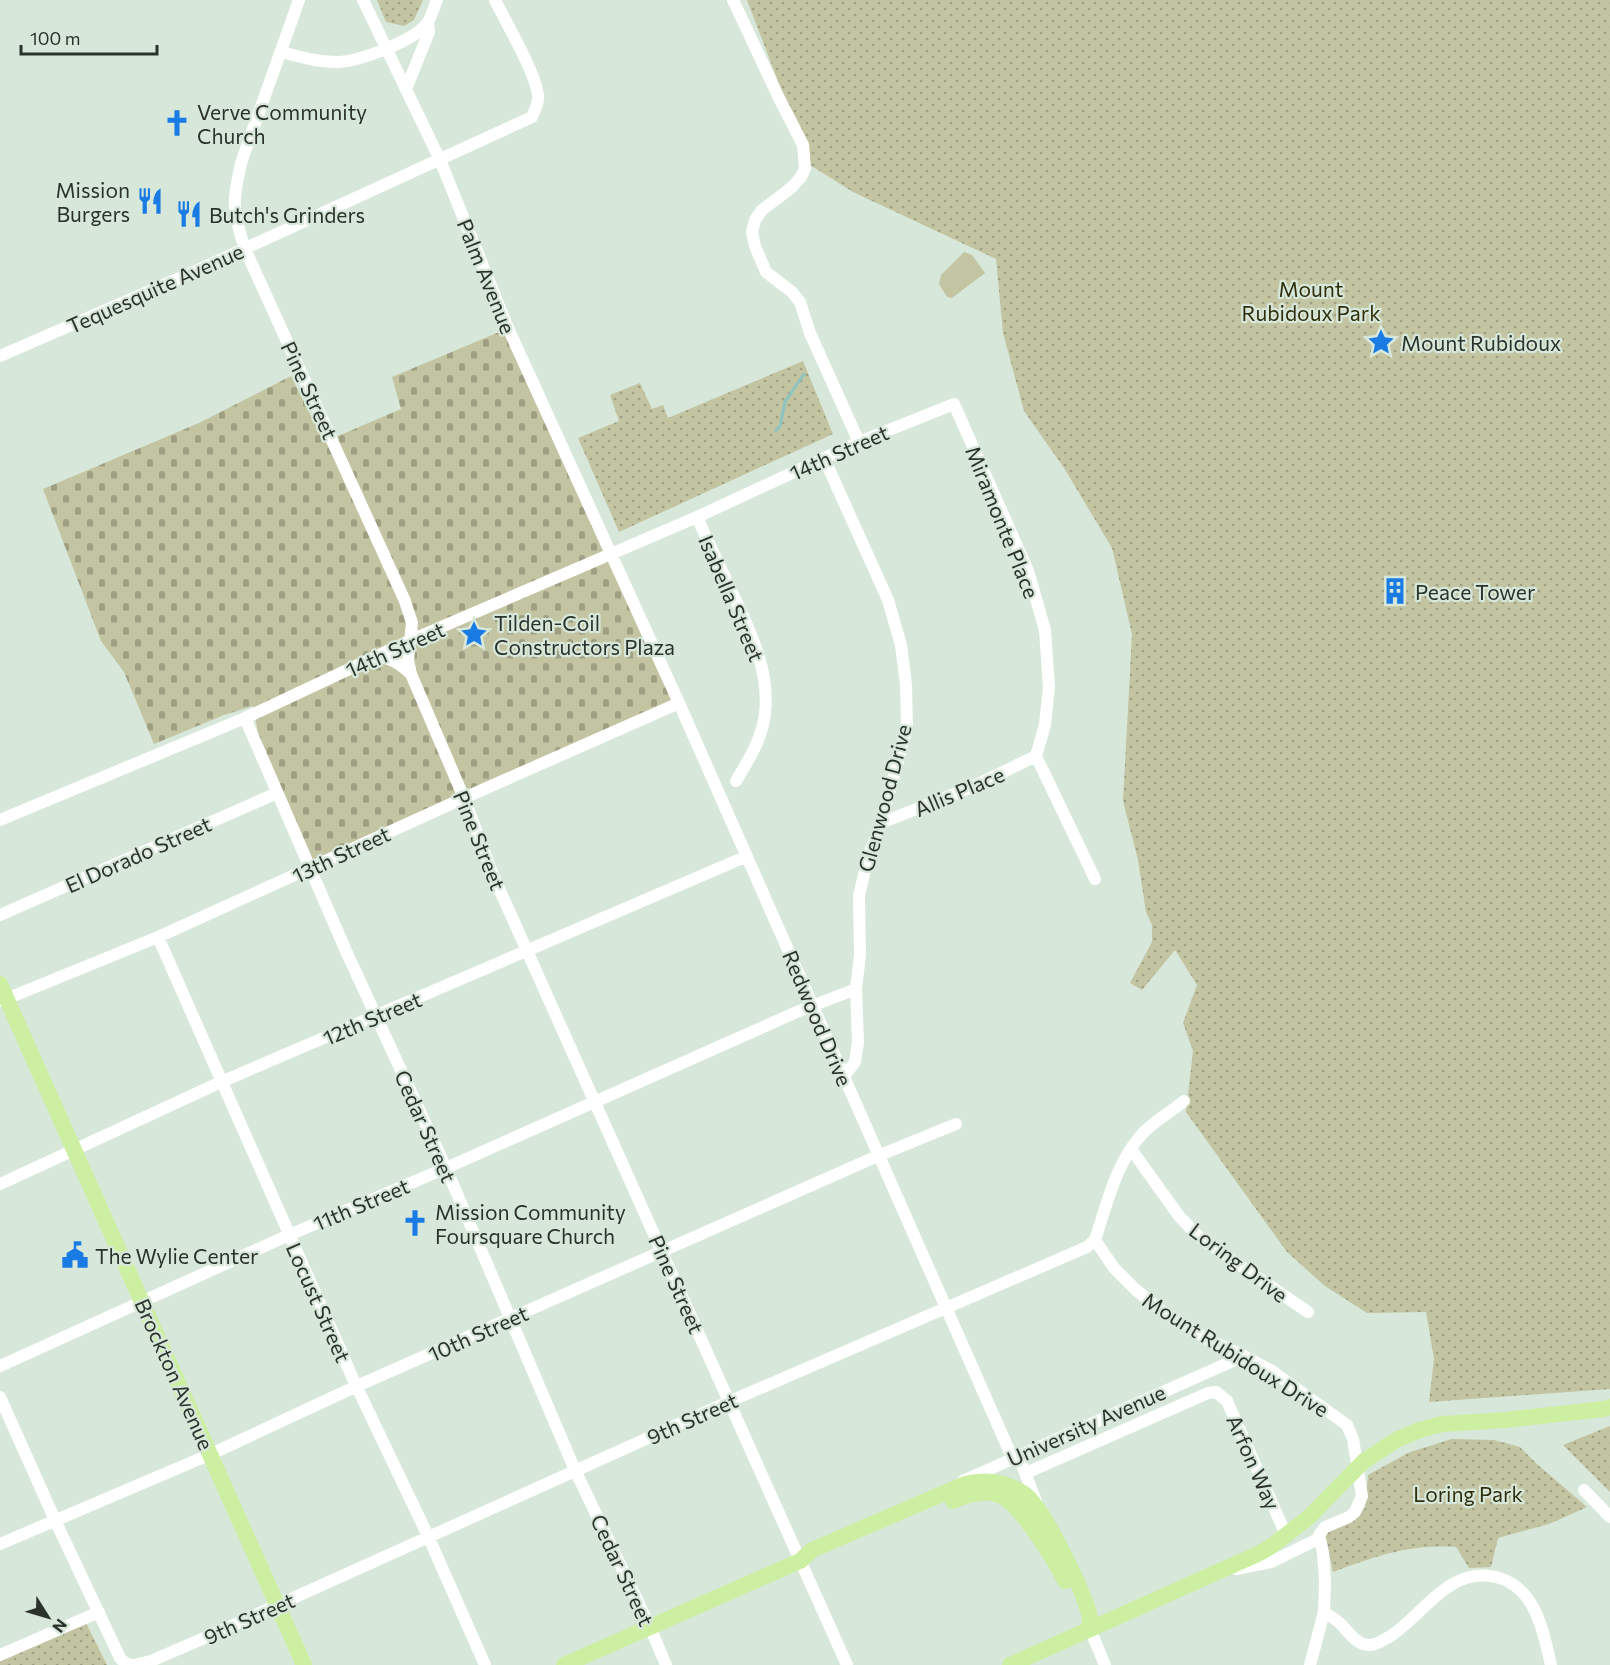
<svg xmlns="http://www.w3.org/2000/svg" width="1610" height="1665" font-family="Commissioner,sans-serif">
<style>
.cemetery{fill:url(#cemetery-stones)}
.park{fill:url(#park-dots)}
.pitch{fill:#c3c4a1}
.lines{fill:none;stroke-linecap:round;stroke-linejoin:round}
.stream{stroke:#8dc4c2;stroke-width:3}
.minor{stroke:#fff;stroke-width:12}
.major{stroke:#cdefa2;stroke-width:16}
.labels{text-anchor:middle;dominant-baseline:central;stroke-width:4.5;stroke-linejoin:round;paint-order:stroke}
.poi-label{font-size:21px;fill:#2b322c;stroke:#d7e8da;text-anchor:start}
.street-label{font-size:21px;fill:#2b322c;stroke:#d7e8da}
.park-label{font-size:21px;fill:#2f2e0c;stroke:#d7e8da}
</style>
<defs>
<pattern id="cemetery-stones" width="16" height="16" patternUnits="userSpaceOnUse" patternTransform="scale(1.5)"><rect width="16" height="16" fill="#c3c4a1"/><path d="M2 7V4a2 2 0 0 1 4 0v3zM10 15v-3a2 2 0 0 1 4 0v3z" fill="#9fa083"/></pattern>
<pattern id="park-dots" width="8" height="8" patternUnits="userSpaceOnUse" patternTransform="scale(1.5)"><rect width="8" height="8" fill="#c3c4a1"/><path d="M2 2h.1M6 6h.1" fill="none" stroke="#9fa083" stroke-width="1.8" stroke-linecap="round"/></pattern>
</defs>
<rect width="100%" height="100%" fill="#d7e8da"/>
<path class="cemetery" d="M504,330L681,707L312,869L259,738L253,706L224,715L154,744L124,672L101,641L43,489L199,423L291,376L324,442L401,409L392,377Z"/>
<path class="park" d="M377,0H423L414,20L404,26L386,22Z
M747,0H1610V1389L1429,1402L1434,1359L1426,1312L1367,1313L1325,1286L1287,1252L1186,1112L1193,1051L1183,1023L1197,985L1175,950L1142,990L1130,983L1152,942V925L1146,912L1138,860L1123,801L1132,634L1112,548L1064,468L1024,411L1003,333L996,259L853,192L810,165Z
M803,361L833,434L619,532L578,438L619,421L610,395L640,383L652,409L663,405L668,418Z
M1610,1426V1492L1563,1445Z
M1452,1439L1494,1440L1520,1447L1538,1465L1587,1507L1549,1524L1498,1538L1491,1567L1469,1568L1456,1547C1410,1544 1376,1556 1333,1572L1325,1534L1347,1524L1365,1508L1368,1475L1410,1452Z
M86,1623L107,1665H0V1660Z"/>
<path class="pitch" d="M964,252L972,255L985,273L952,298L947,297L939,284L941,275Z"/>
<g class="lines">
<path class="stream" d="M776,431L780,426L785,402L804,374"/>
<path class="minor" d="M299,0L242,160C232,200 232,210 245,249L405,601L412,623L408,660L411,674L464,798L493,875L847,1665
M363,0L440,160L508,328L679,703L1012,1457L1022,1465L1037,1504
M733,0L779,98L803,145L805,168L801,177L791,188L762,210L755,220L752,232L755,246L766,272L792,292L800,302L810,333L859,442
M282,52C300,57 318,62 337,62C358,62 417,40 428,22C432,15 434,7 437,0
M406,89L429,32L428,22
M0,356L198,270L532,117C535,109 539,103 538,95C535,71 506,23 495,0
M824,458L888,600L901,645L906,685L907,728L881,823L868,857L859,896L860,955L856,989L858,1042L855,1062L843,1078
M697,517C708,542 720,567 732,592C750,631 770,670 765,714C762,739 748,761 736,781
M376,657C390,657 400,664 411,674
M245,718L346,951L446,1168L575,1470L650,1627L666,1665
M0,820L245,718L411,640L697,517L859,442L954,404L1028,571L1045,630L1049,687L1045,725L1036,756L1095,879
M881,823L972,787L1036,756
M0,915L277,793
M158,937L354,1381L428,1536L485,1665
M1,1001L158,937L464,798L679,703
M1131,1149L1179,1216L1200,1238L1308,1312
M0,1184L221,1082L745,857
M1095,1240L1114,1268L1135,1289L1158,1308L1205,1338L1244,1356L1272,1371L1347,1425L1353,1439L1362,1496L1355,1512L1349,1517L1325,1527L1319,1535L1323,1553L1325,1582L1324,1612L1310,1665
M0,1366L289,1235L446,1168L799,1011L856,989
M0,1397L55,1520L120,1658L125,1663L131,1665
M1026,1473L1208,1393L1216,1392L1227,1401L1286,1535
M963,1481L1244,1356
M1584,1490L1610,1517
M0,1544L211,1454L357,1386L880,1155L956,1124
M1236,1569L1271,1562L1318,1539
M1324,1612C1328,1615 1332,1617 1336,1620C1347,1628 1353,1643 1368,1645C1376,1646 1382,1640 1389,1637C1424,1615 1448,1566 1496,1577C1536,1587 1543,1631 1551,1665
M1090,1629L1105,1665
M0,1655L99,1612
M134,1665L151,1661L209,1636L719,1406L1087,1247L1095,1240C1107,1204 1116,1162 1143,1133C1154,1121 1171,1112 1184,1101"/>
<path class="major" d="M0,984L304,1665
M953,1501C967,1495 983,1489 999,1495C1019,1501 1055,1561 1065,1581
M564,1665L800,1561L812,1550L965,1484C985,1479 1004,1481 1023,1493C1044,1507 1080,1585 1088,1610C1090,1616 1090,1623 1090,1629
M1010,1665L1260,1553L1273,1545L1308,1518L1364,1461L1398,1439L1420,1430L1442,1424L1505,1420L1604,1409L1610,1407"/>
</g>
<defs>
<symbol id="church-bare" viewBox="-9 -9 18 18"><path d="M-1.2-6h2.4v3.5h3.3v2.4h-3.3V6h-2.4V-.1h-3.3v-2.4h3.3Z" fill="#1b7be4" stroke="#d7e8da" stroke-width="2.5" paint-order="stroke"/></symbol>
<symbol id="restaurant-bare" viewBox="-9 -9 18 18"><path d="M-5-6h1v4h1v-4h1v4h1v-4h1v5L-1.5 .5V6h-2V.5L-5-1ZM5-6V6H3V1.5H1.5Q1.5-4 5-6Z" fill="#1b7be4" stroke="#d7e8da" stroke-width="2.5" paint-order="stroke"/></symbol>
<symbol id="sight-bare" viewBox="-9 -9 18 18"><path d="M0-6L1.8-2.2L6-1.7L2.9 1.2L3.7 5.4L0 3.3L-3.7 5.4L-2.9 1.2L-6-1.7L-1.8-2.2Z" fill="#1b7be4" stroke="#d7e8da" stroke-width="2.5" paint-order="stroke"/></symbol>
<symbol id="building-bare" viewBox="-9 -9 18 18"><path d="M-4-6H4V6H1V3H-1V6H-4ZM-2.5-4.3h1.7v1.8h-1.7ZM.8-4.3h1.7v1.8H.8ZM-2.5-1h1.7V.8h-1.7ZM.8-1h1.7V.8H.8Z" fill="#1b7be4" stroke="#d7e8da" stroke-width="2.5" paint-order="stroke"/></symbol>
<symbol id="civic-bare" viewBox="-9 -9 18 18"><path d="M-.6-6.5H3V-4.5H.6V-3L4-1V1h2V6H-6V1h2V-1L-.6-3ZM-1.2 2.5V6h2.4V2.5Z" fill="#1b7be4" stroke="#d7e8da" stroke-width="2.5" paint-order="stroke"/></symbol>
</defs>
<g fill-rule="evenodd">
<use href="#church-bare" x="158" y="104" width="38" height="38"/>
<use href="#restaurant-bare" x="131" y="182" width="38" height="38"/>
<use href="#restaurant-bare" x="170" y="195" width="38" height="38"/>
<use href="#sight-bare" x="1362" y="323" width="38" height="38"/>
<use href="#building-bare" x="1376" y="572" width="38" height="38"/>
<use href="#sight-bare" x="455" y="615" width="38" height="38"/>
<use href="#church-bare" x="396" y="1204" width="38" height="38"/>
<use href="#civic-bare" x="56" y="1236" width="38" height="38"/>
</g>
<g class="labels">
<g class="poi-label">
<text x="197" y="111">Verve Community<tspan x="197" dy="24">Church</tspan></text>
<text x="130" y="189" text-anchor="end">Mission<tspan x="130" dy="24">Burgers</tspan></text>
<text x="209" y="214">Butch's Grinders</text>
<text x="1401" y="342">Mount Rubidoux</text>
<text x="1415" y="591">Peace Tower</text>
<text x="494" y="622">Tilden-Coil<tspan x="494" dy="24">Constructors Plaza</tspan></text>
<text x="435" y="1211">Mission Community<tspan x="435" dy="24">Foursquare Church</tspan></text>
<text x="95" y="1255">The Wylie Center</text>
</g>
<g class="street-label">
<text transform="translate(487 276) rotate(68)">Palm Avenue</text>
<text transform="translate(155 288) rotate(-24)">Tequesquite Avenue</text>
<text transform="translate(310 390) rotate(65)">Pine Street</text>
<text transform="translate(839 452) rotate(-24)">14th Street</text>
<text transform="translate(1003 522) rotate(68)">Miramonte Place</text>
<text transform="translate(732 598) rotate(67)">Isabella Street</text>
<text transform="translate(395 649) rotate(-24)">14th Street</text>
<text transform="translate(959 791) rotate(-23)">Allis Place</text>
<text transform="translate(884 798) rotate(-75)">Glenwood Drive</text>
<text transform="translate(480 840) rotate(68)">Pine Street</text>
<text transform="translate(138 854) rotate(-24)">El Dorado Street</text>
<text transform="translate(341 854) rotate(-25)">13th Street</text>
<text transform="translate(372 1018) rotate(-23)">12th Street</text>
<text transform="translate(818 1018) rotate(67)">Redwood Drive</text>
<text transform="translate(426 1126) rotate(66)">Cedar Street</text>
<text transform="translate(361 1204) rotate(-23)">11th Street</text>
<text transform="translate(1239 1262) rotate(37)">Loring Drive</text>
<text transform="translate(677 1284) rotate(66)">Pine Street</text>
<text transform="translate(319 1302) rotate(66)">Locust Street</text>
<text transform="translate(478 1333) rotate(-24)">10th Street</text>
<text transform="translate(1236 1354) rotate(32)">Mount Rubidoux Drive</text>
<text transform="translate(175 1374) rotate(66)">Brockton Avenue</text>
<text transform="translate(692 1418) rotate(-24)">9th Street</text>
<text transform="translate(1086 1425) rotate(-24)">University Avenue</text>
<text transform="translate(1254 1462) rotate(66)">Arfon Way</text>
<text transform="translate(623 1570) rotate(65)">Cedar Street</text>
<text transform="translate(249 1618) rotate(-24)">9th Street</text>
</g>
<g class="park-label">
<text x="1311" y="288">Mount<tspan x="1311" dy="24">Rubidoux Park</tspan></text>
<text x="1468" y="1493">Loring Park</text>
</g>
</g>
<g transform="translate(48 1617) rotate(127)" stroke="#d7e8da" stroke-width="4.5" paint-order="stroke">
<path d="M0-4.5L10 22L0 15L-10 22Z" fill="#2b322c"/>
<text y="-9" font-size="16" font-weight="bold" text-anchor="middle" fill="#2b322c">N</text>
</g>
<path d="M21 45v9h136v-9" fill="none" stroke="#2b322c" stroke-width="3"/>
<text x="30" y="45" font-size="18" fill="#2b322c" stroke="#d7e8da" stroke-width="4.5" paint-order="stroke">100 m</text>
</svg>
